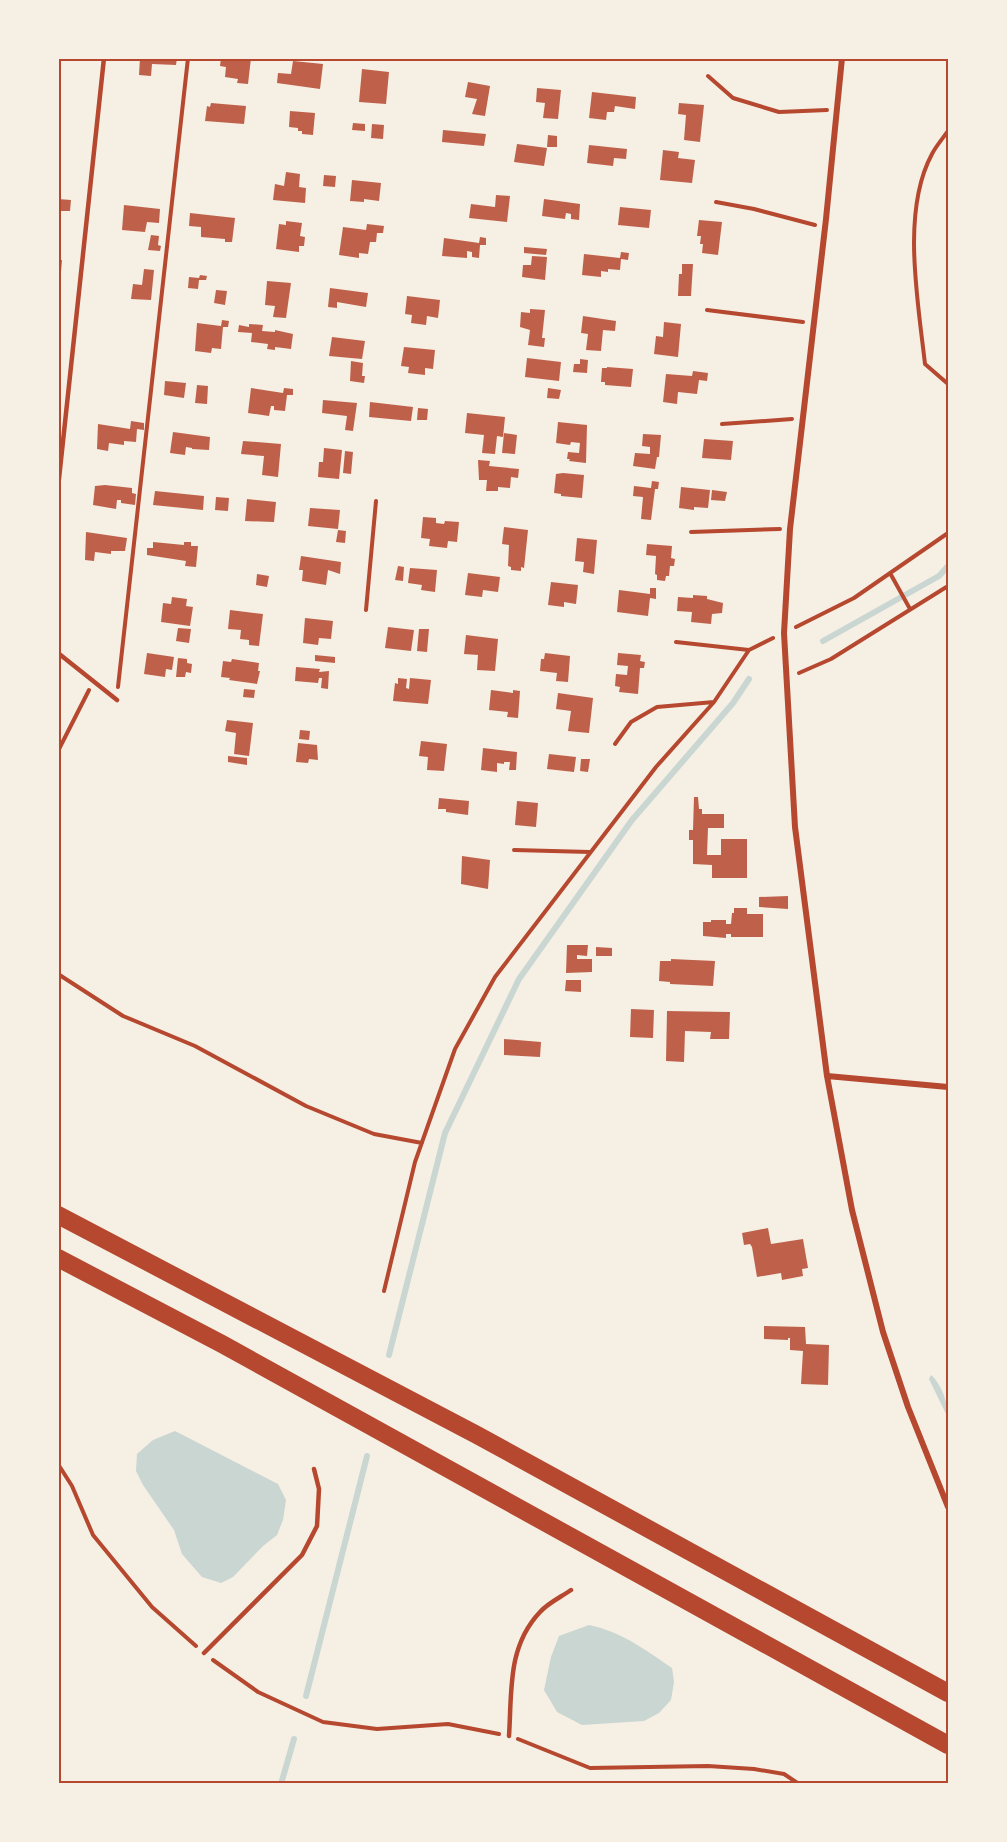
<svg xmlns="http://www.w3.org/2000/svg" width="1007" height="1842" font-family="'Playfair Display',serif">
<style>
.water{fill:#c9d6d2}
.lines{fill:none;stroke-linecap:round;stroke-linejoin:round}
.stream{stroke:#c9d6d2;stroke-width:6}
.building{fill:#bf614a}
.path{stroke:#b5482f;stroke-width:4}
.service{stroke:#b5482f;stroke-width:4.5}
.minor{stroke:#b5482f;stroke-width:6}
.motorway{stroke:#b5482f;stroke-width:18}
.neatline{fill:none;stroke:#b5482f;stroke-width:2}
</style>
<rect width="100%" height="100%" fill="#f6efe4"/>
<path class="water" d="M931,1375C941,1383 949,1405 948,1418L929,1379Z
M175,1431L278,1484L286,1500L283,1520L277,1535L263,1546L233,1577L221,1583L202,1577L182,1554L174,1530L143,1485L136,1471L137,1454L153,1440Z
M589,1625C622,1632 644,1649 672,1668L674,1682L671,1700L659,1713L644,1721L582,1725L557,1712L544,1690L551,1657L559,1636Z"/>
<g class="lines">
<path class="stream" d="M823,641L939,576L948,566
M389,1355L445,1133L519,979L632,820L733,703L749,679
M306,1696L367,1456
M281,1784L294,1739"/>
</g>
<path class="building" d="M140,58H177L176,65L152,64L151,76L139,75Z
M221,58H251L248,84L237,83L238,79L225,77L226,67L220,66Z
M293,61L323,64L320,89L277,83L278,73L291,74Z
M362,69L389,72L386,104L359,102Z
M468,82L490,86L485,116L472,114L477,99L465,97Z
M537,88L561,90L558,119L543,118L545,103L536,102Z
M592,92L636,97L635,109L615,106L614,112H607L606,120L589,118Z
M211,103L246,106L244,124L205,121L207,106L210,107Z
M679,103L704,105L700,142L684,140L686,115L678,114Z
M290,111L315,113L313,135L302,134V131H298V128L289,127Z
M353,123L365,124V131L352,130Z
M372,124L384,125L383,139L371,138Z
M443,130L486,134L484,146L442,142Z
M548,135L557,136V147H547Z
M517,144L547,148L544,166L514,162Z
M589,145L627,149L626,159L614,158L613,166L587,163Z
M663,150L679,152L678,158L695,160L692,183L660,180Z
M286,172L300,174L299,187L306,188L305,203L273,200L275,184L284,186Z
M324,175L336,176L335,187L323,186Z
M352,180L381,183L379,201L364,199V202L350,201Z
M496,195L510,196L507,222L469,218L471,204L495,207Z
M58,199L71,200L70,211H58Z
M544,199L580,204L579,220L571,219V214L566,213L565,219L542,216Z
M124,205L160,209L159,223L147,222L145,232L122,230Z
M620,207L651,210L649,228L618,225Z
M190,213L235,218L232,242H225V239L201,237V227L189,226Z
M699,220L722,222L718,255L702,253L703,244H700L701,236H697Z
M286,221L302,223L300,236L305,237L304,246H299V252L276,249L279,224L286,225Z
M367,224L384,226L383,233H377L376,242H370L368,254L359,253V258L339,255L343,227L366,230Z
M151,235L159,236L158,245L161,246L160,251L148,250Z
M480,237L486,238V245H480L479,258L472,257V252L467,251V258L442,256L444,238L479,243Z
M524,247L547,249L546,255L524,253Z
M621,252L629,253L628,260L621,259L620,270L608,269V272L601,271V277L582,275L584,254L620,258Z
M532,256L547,257L545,280L522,277L523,265H531Z
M58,260H62L60,284H58Z
M682,264H693L691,296H678L679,274H682Z
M144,269L154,270L151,300L131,299L133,284L142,285Z
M200,275L207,276L206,280H199L198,289L188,288L189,277L199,278Z
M267,281L291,283L286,318L273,317L275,306L265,305Z
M330,288L368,293L366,307L337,302V308L328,307Z
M216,290L227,291L225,305L214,303Z
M407,296L440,300L438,318L427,316L426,325L411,323L412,315L405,314Z
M530,309L545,310L542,338H545L544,347L528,345L530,330L520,327L521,312L530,313Z
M583,316L616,321L615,331L603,330L601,351L586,350L588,334L581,333Z
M222,320L229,321L228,327H223L221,349L212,348L211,353L195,351L197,323L221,326Z
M664,322L681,324L678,357L654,354L656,336L663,337Z
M249,324L263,325L262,331L275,332V330L293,334L291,349L275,347V350L267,349L268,344L251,342L252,333L238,332L239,325L249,327Z
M332,337L365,341L362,359L329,356Z
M404,347L435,350L433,369L425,368V375L408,373L409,367L401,366Z
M527,358L561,362L559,381L525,377Z
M580,359L588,360L587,373L573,372L574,364H580Z
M351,361L363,363L362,376H365L364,383L350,381Z
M607,367L633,369L631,387L605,385V382H601L602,368H607Z
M693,371L708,373L707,381L699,380L697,394L678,392L677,404L663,402L666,374L692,376Z
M165,381L186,383L184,398L164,395Z
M197,385L208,386L207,404L195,403Z
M251,388L283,393L284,388L293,389V395H287L285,411L274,410V406H271L269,416L248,413Z
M548,388L561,390L559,399L547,398Z
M323,400L357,403L353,431L345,430L347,416L322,413Z
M370,402L413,407L411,421L369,417Z
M418,408L428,409L427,420H417Z
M467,413L505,417L503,437L497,436L495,454L482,453L484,435L465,433Z
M131,421L144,423V430L137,429L136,442L124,441V445L109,443L108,451L97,449L98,424L130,429Z
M558,422L587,425L586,463L569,461L570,459H567L568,452L579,453L580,443L571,442L570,445L556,443Z
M173,432L210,437L209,450L192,449V448L186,447L185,455L170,453Z
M504,433L517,435L515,454L502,453Z
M643,434L661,435L659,457H657L655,469L633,466L635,453L650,454V447L642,446Z
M704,439L733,441L731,460L702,458Z
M243,441L281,444L278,477L262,475L264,456L241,454Z
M324,448L342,450L339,479L318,477L319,462H323Z
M345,451L353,452L351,474L343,473Z
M478,460L490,461L489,466L519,469L518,478L511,477L510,488L498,487V491H486L487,480H479Z
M563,473L584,475L582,498L561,496V494L554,493L556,474Z
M652,481L659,482L658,489H655L651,520L641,519L643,497L633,496L634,486L651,488Z
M105,485L132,488V493L136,494L135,505L121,503V500H117L116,509L93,505L95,486Z
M681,487L710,490L708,508L694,507V510L679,508Z
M712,490L727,492L725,501L711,500Z
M155,491L204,496L203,510L153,505Z
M216,497L229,498L228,511L215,510Z
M247,499L276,502L274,522L245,521Z
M310,508L340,510L338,529L308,526Z
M423,517L436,518V523L444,524L445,521L459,522L457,542L448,541L447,548L429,546L430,539L421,538Z
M504,527L528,530L524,568L521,567V571L511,570V567L508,566L509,545L502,544Z
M338,530L346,531L345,543L336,542Z
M86,532L127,538L125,551H111V554L95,552L94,561L85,560Z
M577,538L597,540L594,574L583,572L584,562L575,561Z
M153,542L184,545V542H191V546H198L196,567L185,566L186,561L147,555V548H153Z
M647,544L672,546L671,558L675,559L674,566H670L669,576H666L665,581L657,580V575L655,574L656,556L646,555Z
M301,556L341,562L340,574L328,570L326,585L302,581L303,570H299Z
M398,566L404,567L403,581L395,580Z
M410,568L437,570L435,592L421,590L422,585L408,583Z
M468,573L500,577L498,592L483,590L482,597L465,595Z
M257,574L269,576L267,587L256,585Z
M551,582L578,585L576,604L564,602V607L548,605Z
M650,588H656V599L650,598L648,616L617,612L619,590L650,594Z
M693,595L707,596V599L723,603L722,613L712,614L711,624L691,622L692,612L677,611L678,597L693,598Z
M172,597L187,599L186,606L193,607L190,626L161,622L163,603L171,604Z
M230,610L263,614L259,646L249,645V640L240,639L241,630L228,629Z
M305,618L333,621L331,639L319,638L318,645L303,643Z
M388,627L414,630L411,651L385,648Z
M178,628L191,629L189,643L176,641Z
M419,629H429L427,652L417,651Z
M466,635L498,639L495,671L477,670L478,655L464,654Z
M147,653L174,657L172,670L166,669L165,677L144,674Z
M545,653L570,656L568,682L556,681L557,673L540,671L541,659H544Z
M618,653L641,655L640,661L645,662L644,668H640L638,694L619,692L620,687L615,686L616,674L627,675L628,666L617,665Z
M315,655L335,657V663L315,661Z
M178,658L187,659V663L192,664L191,673L186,672L185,677H176Z
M232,659L259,663L258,671H260L257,684L229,680L230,678L221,677L223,661L231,662Z
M296,667L320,669L319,672L329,671L328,689L321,688L322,678H319L318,683L295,681Z
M398,678L407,679L406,688L409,689L410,678L431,680L428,704L393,701L395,683L398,684Z
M244,689L255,690L254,698L243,697Z
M491,690L513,693V690L520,691L518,718L507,717L508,712L489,710Z
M558,693L593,698L589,733L568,731L571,711L556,709Z
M227,720L253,723L249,756L234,754L236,733L225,731Z
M300,730L310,731L309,740L299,739Z
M421,741L447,744L444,771L427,770L428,757L419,756Z
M298,743L317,745L318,760L309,759L308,763L296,762Z
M483,748L517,752L516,770H509L510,762H504V764L497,763V772L481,770Z
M549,754L576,757L574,772L547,769Z
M228,756L247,758V765L228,762Z
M581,759H590L588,772L580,771Z
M694,797H698L699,809H702V814H724V828H708L707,855H721V839H747V878H712V865L693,864V840H689V830H693Z
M439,798L469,801L468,815L446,812V809H438Z
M517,801L538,803L536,827L515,825Z
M462,856L490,860L488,889L461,884Z
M788,896V909L759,907V897Z
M734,908H747V914H763V937H731V934H726V938L703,936V922H711V920H726V924H731L732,913H734Z
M567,945H588L587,956L577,955V959H592V972L566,973Z
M596,947L612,948V956H596Z
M671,959L715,961L713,986L670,984V982L659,981L660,961H671Z
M566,980H581V992L565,991Z
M631,1009L654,1010L653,1038L630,1037Z
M667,1011L730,1012L729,1039H710L711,1032L685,1031L684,1062L666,1061Z
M504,1039L541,1042L540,1057L504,1055Z
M768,1228L771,1244L803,1239L808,1268L802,1269L803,1276L782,1280L781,1273L757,1277L752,1247L750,1244L744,1245L742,1233Z
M764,1326L805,1327L806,1344L829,1345L828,1385L801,1384L803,1351L790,1350V1338H788V1340L764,1339Z"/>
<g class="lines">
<path class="path" d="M708,76L733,98L779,112L827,110
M948,131C943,138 936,146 932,154C901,211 918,301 925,364L948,384
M716,202L754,209L815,225
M707,310L803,322
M722,424L792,419
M691,532L780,529
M890,573L910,609
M366,610L376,501
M796,627L854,598L948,533
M676,642L749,650
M799,673L831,659L948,586
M118,687L188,58
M615,744L631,722L657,707L714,702
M58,751L89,690
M514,850L590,852
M58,974L123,1016L195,1046L306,1106L374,1134L422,1143
M384,1291L415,1162L455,1049L495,977L656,767L714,702L749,650L773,638
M58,1464L72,1486L93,1535L152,1607L196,1646
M213,1660L258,1692L323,1722L377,1729L448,1724L499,1734
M518,1739L590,1768L708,1766L754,1769L784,1774L799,1784"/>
<path class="service" d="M58,488L104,58
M58,653L117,700
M204,1653L302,1555L317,1526L319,1489L314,1469
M509,1736C512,1691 507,1647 540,1612C548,1603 561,1597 571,1590"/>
<path class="minor" d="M842,58L826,219L790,529L784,633L795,827L827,1076L852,1210L883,1332L908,1407L948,1507
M827,1076L948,1087"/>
<path class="motorway" d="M58,1215L477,1435L948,1693
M58,1258L222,1344L948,1745"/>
</g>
<rect width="1007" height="1842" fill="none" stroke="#f6efe4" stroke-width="120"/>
<rect x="60" y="60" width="887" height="1722" class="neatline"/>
</svg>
